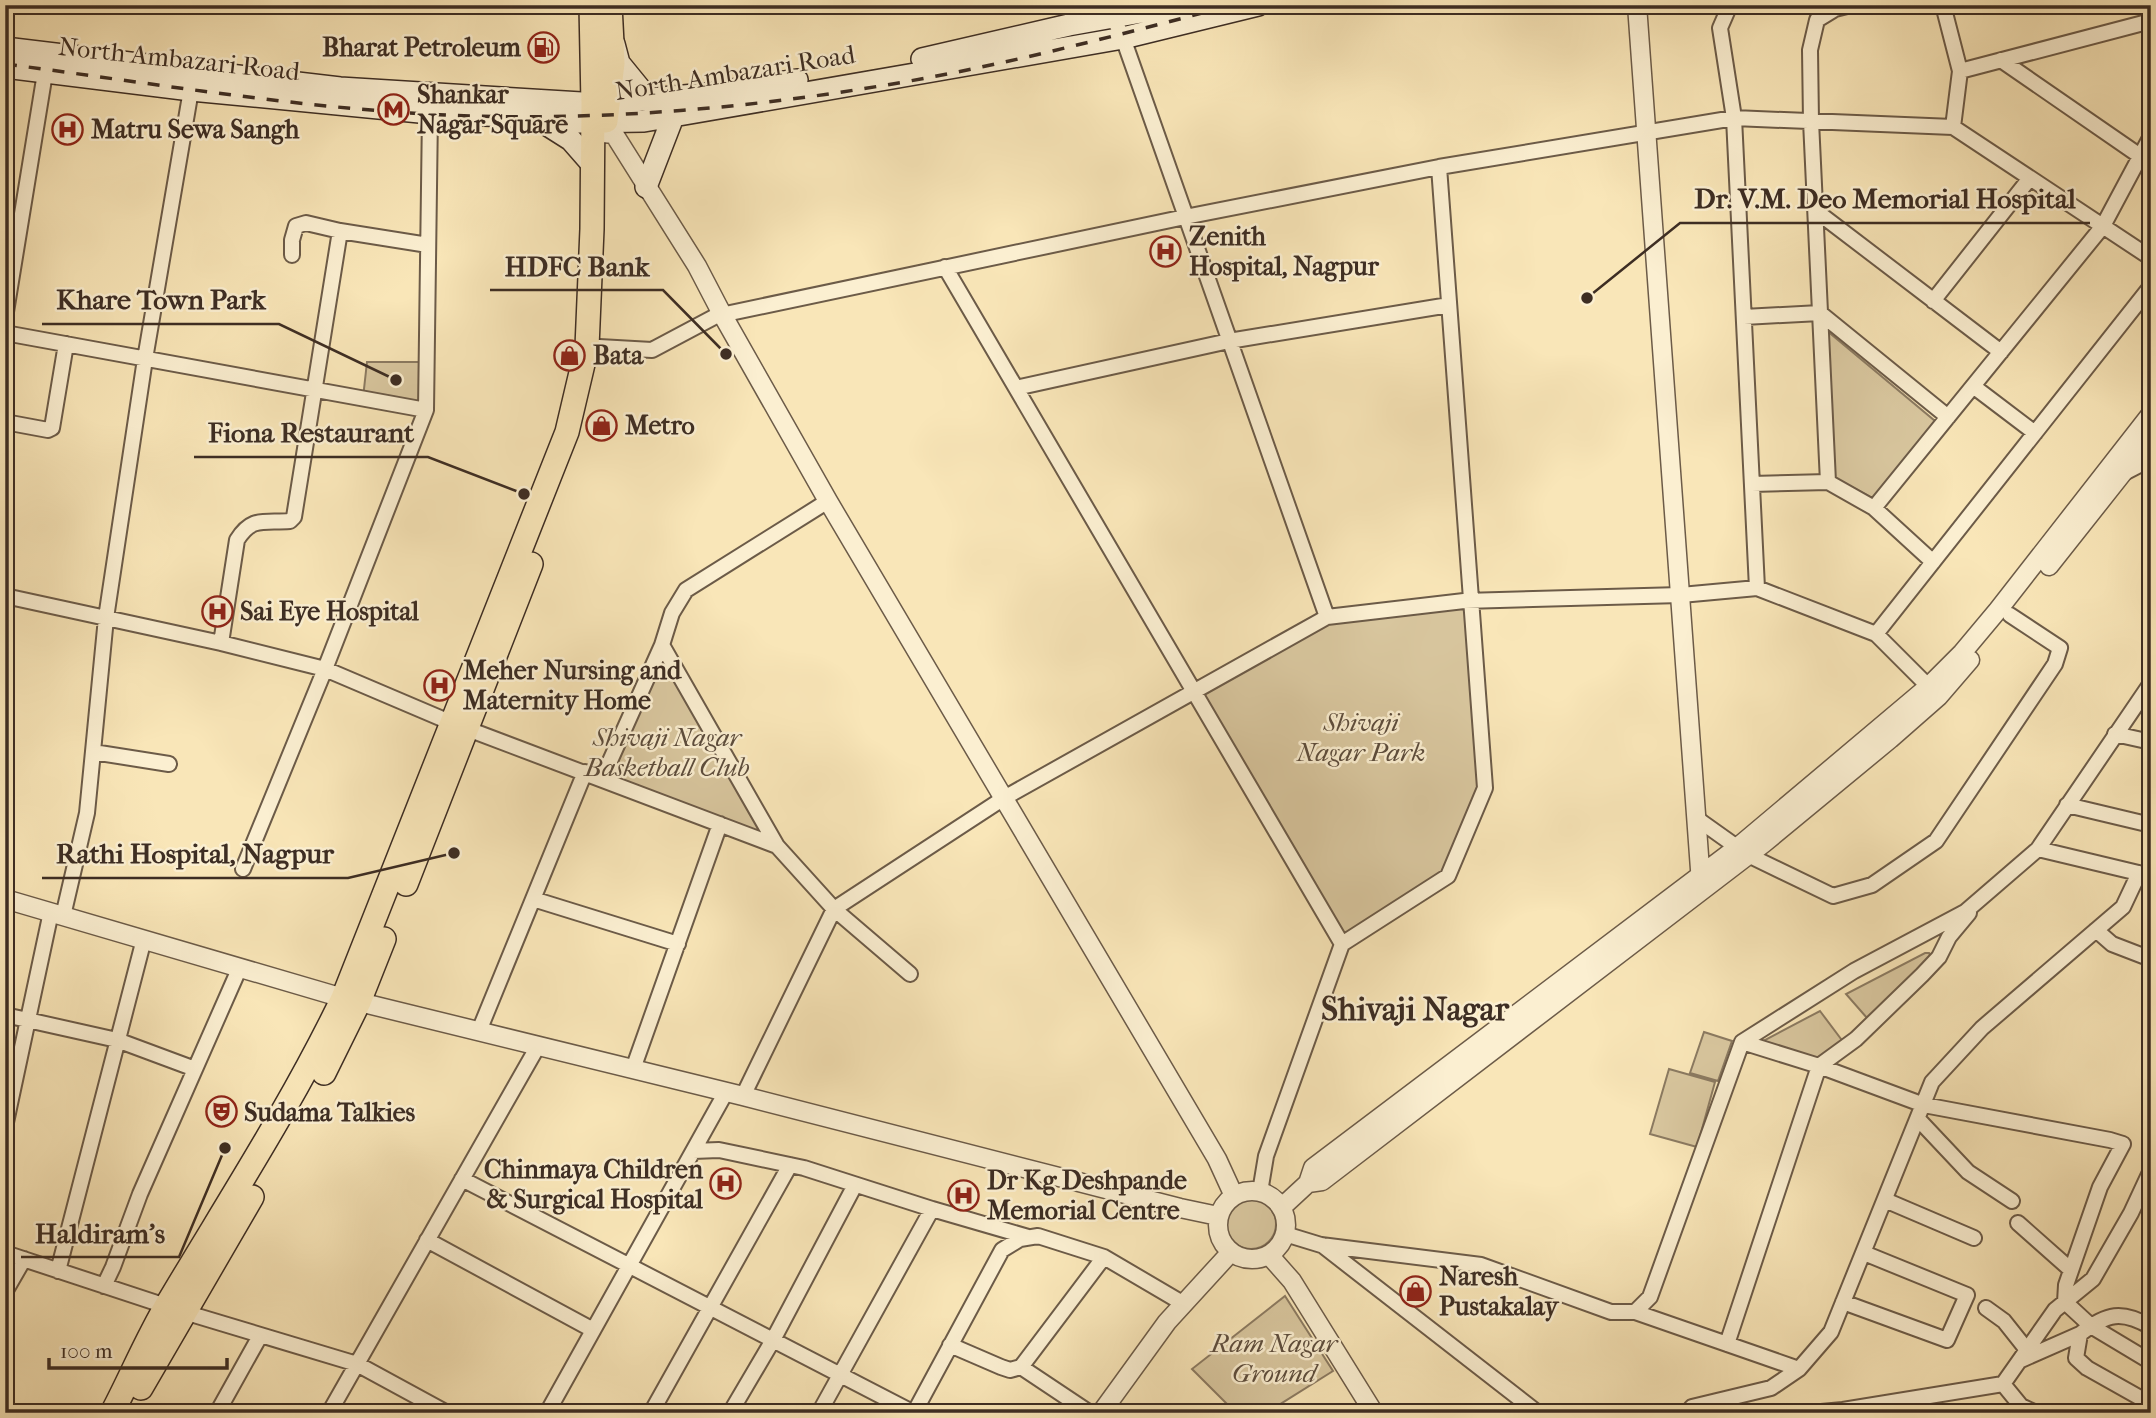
<svg xmlns="http://www.w3.org/2000/svg" width="2156" height="1418" font-family="'IM FELL French Canon',serif">
<style>
.green{fill:#d9c79f;stroke:#8b7a61;stroke-width:2}
.lines{fill:none;stroke-linecap:round;stroke-linejoin:round}
.minor-casing{stroke:#6c5b48;stroke-width:18}
.tertiary-casing{stroke:#6c5b48;stroke-width:21}
.secondary-casing{stroke:#3d2d23;stroke-width:24}
.primary-casing{stroke:#3d2d23;stroke-width:26}
.minor{stroke:#fbefd1;stroke-width:14}
.tertiary{stroke:#fbefd1;stroke-width:18}
.secondary{stroke:#fbefd1;stroke-width:21}
.primary{stroke:#f9e6b8;stroke-width:23}
.rail{stroke:#3d2d23;stroke-width:3.5;stroke-dasharray:12 12;stroke-linecap:butt}
.labels{text-anchor:middle;dominant-baseline:central;stroke-width:5;stroke-linejoin:round;paint-order:stroke}
.poi-label{font-size:26px;font-weight:bold;fill:#3d2d23;stroke:#fbefd1;text-anchor:start}
.street-label{font-size:26px;fill:#3d2d23;stroke:#fbefd1}
.park-label{font-size:26px;font-style:italic;fill:#5c4c3c;stroke:#fbefd1}
.district-label{font-size:33px;font-weight:bold;fill:#3d2d23;stroke:#fbefd1}
.leader{fill:none;stroke:#3d2d23;stroke-width:2.5}
.callout-dot{fill:#3d2d23;stroke:#fbefd1;stroke-width:2.5}
.callout-label{font-size:28px;text-anchor:middle;font-weight:bold;fill:#3d2d23;stroke:#fbefd1;stroke-width:5;stroke-linejoin:round;paint-order:stroke}
</style>
<rect width="100%" height="100%" fill="#f9e6b8"/>
<filter id="stains"><feTurbulence type="fractalNoise" baseFrequency=".00286" numOctaves="4"/><feColorMatrix values="0 0 0 0 .2 0 0 0 0 .09 0 0 0 0 .02 0 0 0 .5 -.17"/></filter>
<radialGradient id="worn" r=".72"><stop offset=".6" stop-color="#630" stop-opacity="0"/><stop offset="1" stop-color="#630" stop-opacity=".3"/></radialGradient>
<path class="green" d="M1826,330L1935,421L1874,499L1835,478Z
M367,362H427L426,410L363,398Z
M1471,601L1484,788L1448,876L1342,944L1195,692L1327,617Z
M663,652L777,846L604,776Z
M1925,953H1929L1931,958L1867,1018L1846,994Z
M1820,1011L1844,1043L1818,1062L1763,1041Z
M1704,1032L1732,1041L1718,1081L1690,1073Z
M1669,1069L1715,1082L1697,1147L1650,1134Z
M1226 1224a25 25 0 1 1 50 0a25 25 0 1 1-50 0Z
M1285,1296L1333,1371L1266,1413H1236L1192,1369Z"/>
<g class="lines">
<defs>
<path id="minor" d="M1107,5L1123,38L1327,617
M1730,5L1720,28L1734,118L1757,588
M1943,5L1960,71L1953,127
M2001,60L2140,156
M1960,71L2151,21
M1816,211L2001,352
M292,255V240L296,226L306,223L340,231
M945,267L1342,944
M1933,301L2030,178
M1744,317L1820,313L1948,417
M5,318L45,73
M5,333L426,410
M599,347L652,350L716,316L1185,217L1439,167L1734,118L1953,127L2151,258
M1973,386L2035,433
M1016,388L1229,341L1449,305
M5,422L48,430L52,428L66,344
M2124,473L2151,459
M1828,482L1811,121L1810,50L1817,20L1835,9L1851,5
M1752,484L1828,482L1874,508L1933,562
M1874,508L2103,226L2151,136
M5,596L221,643L325,669L452,723L777,846
M1876,634L2151,286
M221,643L237,540C252,516 264,523 290,521L294,517L340,231L428,245
M662,645L777,846L834,909L910,974
M2115,734L2151,742
M93,752L169,764
M598,777L610,761L662,645L672,613L686,590L828,501
M2067,805L2151,825
M1696,818L1748,855L1833,896L1872,885L1936,841L2055,664L2060,648L2010,615
M2038,849L2151,876
M243,869L325,669L426,410L430,113
M533,899L678,944
M63,916L87,813L106,618L145,359L191,90
M2096,930L2112,944L2151,959
M5,1015L117,1040L195,1069
M479,1031L585,772
M1742,1042L1819,1066L1856,1039L1922,975L1939,957L1949,937L1969,913
M633,1069L720,824
M743,1096L834,909L1004,798L1327,617L1464,601L1681,595L1757,588L1876,634L1935,693
M1919,1120L1968,1172L2012,1201
M5,1127L51,912
M693,1151L719,1150L804,1168L932,1209L819,1413
M462,1179L914,1413
M1260,1192L1266,1156L1342,944L1448,876L1485,788L1439,167
M1885,1200L1974,1238
M932,1209L1028,1237
M2018,1223L2071,1270
M1285,1234L1321,1245L1481,1265L1611,1312H1635L1650,1297L1742,1042L1854,971L1965,912L2038,849L2151,683
M427,1240L593,1330
M1322,1245L1538,1413
M5,1253L184,1312L357,1364L447,1413
M58,1271L144,939
M104,1286L113,1267L140,1194L240,967
M5,1292L24,1259
M1843,1302L1947,1340L1967,1295L1864,1253
M1986,1308L2004,1321L2027,1350
M1635,1312L1799,1369
M2151,1327C2122,1310 2107,1313 2080,1334L2076,1358L2087,1368L2151,1404
M1727,1344L1819,1066L1924,1105L2110,1140L2123,1144L2100,1187L2066,1285L2065,1302L2091,1326L2151,1362
M950,1345L1001,1367L1010,1370L1021,1367L1104,1257
M2021,1360L2080,1334
M1021,1367L1090,1413
M2003,1384L2055,1310L2093,1279L2131,1213L2151,1170
M217,1413L260,1336
M329,1413L538,1046
M547,1413L726,1092
M651,1413L790,1165
M730,1413L773,1340L855,1185
M914,1413L1002,1250L1020,1239L1038,1236L1104,1257L1184,1304
M1687,1413L1692,1407L1771,1388L1799,1369L1831,1332L1932,1082L1982,1028L2123,907L2139,873
M1810,1413L1843,1410L2003,1384L2021,1406L2036,1413"/>
<path id="tertiary" d="M1637,5L1701,883
M592,132L614,134L697,266L722,314L828,501L1217,1159L1234,1196
M2049,566L2151,437
M5,899L343,998L743,1096L1180,1208L1218,1216
M1308,1183L1322,1181L1764,843L1890,739L1939,696L1970,660
M1218 1225a34 34 0 1 1 68 0a34 34 0 1 1-68 0Z
M1281,1208L1308,1183L1313,1168L1738,847L1928,687L1962,653L1998,610L2151,414
M1269,1255L1292,1281L1374,1413
M1101,1413L1167,1322L1231,1252"/>
<path id="secondary" d="M614,44L619,63L650,101
M5,48L340,88L598,104L705,94L797,80
M922,59L1069,25L1180,5
M5,67L191,90L430,113L533,117L579,122L644,121L1123,38L1258,5
M541,121L571,140L592,164
M646,187L673,117"/>
<path id="primary" d="M606,121L613,63L610,5
M406,884L531,564
M324,1073L359,1002L384,939
M141,1388L252,1197
M112,1413C131,1377 147,1338 168,1303C228,1202 292,1104 343,998L567,432L587,347L592,229L593,104L591,5"/>
</defs>
<use href="#minor" class="minor-casing"/>
<use href="#tertiary" class="tertiary-casing"/>
<use href="#secondary" class="secondary-casing"/>
<use href="#primary" class="primary-casing"/>
<use href="#minor" class="minor"/>
<use href="#tertiary" class="tertiary"/>
<use href="#secondary" class="secondary"/>
<use href="#primary" class="primary"/>
<path class="rail" d="M5,64C159,84 315,111 470,116C609,120 749,108 886,85C1003,66 1118,35 1233,5"/>
</g>
<defs>
<symbol id="fuel-ring" viewBox="-11 -11 22 22"><circle r="9.5" fill="#fbefd1" stroke="#8f2418" stroke-width="1.5"/><path d="M-5.5-6h7V0h2V4h1.3V-2.5L3-4.5l.8-.8L6-3V5H2.5V1h-1V6h-7ZM-4.2-4.7v3.2H.2V-4.7Z" fill="#8f2418"/></symbol>
<symbol id="metro-ring" viewBox="-11 -11 22 22"><circle r="9.5" fill="#fbefd1" stroke="#8f2418" stroke-width="1.5"/><path d="M-5.5 5V-5H-3L0 0L3-5H5.5V5H3V-.5L0 4L-3-.5V5Z" fill="#8f2418"/></symbol>
<symbol id="hospital-ring" viewBox="-11 -11 22 22"><circle r="9.5" fill="#fbefd1" stroke="#8f2418" stroke-width="1.5"/><path d="M-5-5h3v3.5h4V-5h3V5h-3V1.5h-4V5h-3Z" fill="#8f2418"/></symbol>
<symbol id="shop-ring" viewBox="-11 -11 22 22"><circle r="9.5" fill="#fbefd1" stroke="#8f2418" stroke-width="1.5"/><path d="M-5-2.5h2.3a2.7 3.5 0 0 1 5.4 0H5L5.5 6h-11ZM-1.5-2.5h3a1.5 2.3 0 0 0-3 0Z" fill="#8f2418"/></symbol>
<symbol id="theatre-ring" viewBox="-11 -11 22 22"><circle r="9.5" fill="#fbefd1" stroke="#8f2418" stroke-width="1.5"/><path d="M-5-5.5Q0-4 5-5.5V0Q5 5 0 6Q-5 5-5 0ZM-3.3-2.5H-1v1.5H-3.3ZM1-2.5H3.3v1.5H1ZM-2.8 1Q0 5.5 2.8 1Z" fill="#8f2418"/></symbol>
</defs>
<g fill-rule="evenodd">
<use href="#fuel-ring" x="526" y="30" width="35" height="35"/>
<use href="#metro-ring" x="376" y="92" width="35" height="35"/>
<use href="#hospital-ring" x="50" y="112" width="35" height="35"/>
<use href="#hospital-ring" x="1148" y="234" width="35" height="35"/>
<use href="#shop-ring" x="552" y="338" width="35" height="35"/>
<use href="#shop-ring" x="584" y="408" width="35" height="35"/>
<use href="#hospital-ring" x="200" y="594" width="35" height="35"/>
<use href="#hospital-ring" x="422" y="668" width="35" height="35"/>
<use href="#theatre-ring" x="204" y="1094" width="35" height="35"/>
<use href="#hospital-ring" x="708" y="1166" width="35" height="35"/>
<use href="#hospital-ring" x="946" y="1178" width="35" height="35"/>
<use href="#shop-ring" x="1398" y="1274" width="35" height="35"/>
</g>
<g class="labels">
<g class="poi-label">
<text x="521" y="47" text-anchor="end">Bharat Petroleum</text>
<text x="417" y="94">Shankar<tspan x="417" dy="30">Nagar Square</tspan></text>
<text x="91" y="129">Matru Sewa Sangh</text>
<text x="1189" y="236">Zenith<tspan x="1189" dy="30">Hospital, Nagpur</tspan></text>
<text x="593" y="355">Bata</text>
<text x="625" y="425">Metro</text>
<text x="240" y="611">Sai Eye Hospital</text>
<text x="463" y="670">Meher Nursing and<tspan x="463" dy="30">Maternity Home</tspan></text>
<text x="244" y="1112">Sudama Talkies</text>
<text x="703" y="1169" text-anchor="end">Chinmaya Children<tspan x="703" dy="30">&amp; Surgical Hospital</tspan></text>
<text x="987" y="1180">Dr Kg Deshpande<tspan x="987" dy="30">Memorial Centre</tspan></text>
<text x="1439" y="1276">Naresh<tspan x="1439" dy="30">Pustakalay</tspan></text>
</g>
<g class="street-label">
<text transform="translate(179 59) rotate(6)">North Ambazari Road</text>
<text transform="translate(735 73) rotate(-9)">North Ambazari Road</text>
</g>
<g class="park-label">
<text x="1361" y="722">Shivaji<tspan x="1361" dy="30">Nagar Park</tspan></text>
<text x="667" y="737">Shivaji Nagar<tspan x="667" dy="30">Basketball Club</tspan></text>
<text x="1274" y="1343">Ram Nagar<tspan x="1274" dy="30">Ground</tspan></text>
</g>
<g class="district-label">
<text x="1415" y="1009">Shivaji Nagar</text>
</g>
</g>
<path class="leader" d="M1587 298L1680 223H2090M726 354L663 290H490M396 380L279 324H42M524 494L428 457H194M454 853L348 878H42M225 1148L179 1257H21"/>
<g class="callout-dot">
<circle cx="1587" cy="298" r="7"/>
<circle cx="726" cy="354" r="7"/>
<circle cx="396" cy="380" r="7"/>
<circle cx="524" cy="494" r="7"/>
<circle cx="454" cy="853" r="7"/>
<circle cx="225" cy="1148" r="7"/>
</g>
<g class="callout-label">
<text x="1885" y="208">Dr. V.M. Deo Memorial Hospital</text>
<text x="577" y="276">HDFC Bank</text>
<text x="161" y="309">Khare Town Park</text>
<text x="311" y="442">Fiona Restaurant</text>
<text x="195" y="863">Rathi Hospital, Nagpur</text>
<text x="100" y="1243">Haldiram's</text>
</g>
<rect width="2156" height="1418" fill="none" stroke="#f9e6b8" stroke-width="28"/>
<rect x="7" y="7" width="2142" height="1404" fill="none" stroke="#3d2d23" stroke-width="3.5"/>
<rect x="14" y="14" width="2128" height="1390" fill="none" stroke="#3d2d23" stroke-width="2"/>
<path d="M49 1358v10h178v-10" fill="none" stroke="#3d2d23" stroke-width="3.5"/>
<text x="60" y="1358" font-size="21" fill="#3d2d23" stroke="#fbefd1" stroke-width="5" paint-order="stroke">100 m</text>
<rect width="100%" height="100%" filter="url(#stains)"/>
<rect width="100%" height="100%" fill="url(#worn)"/>
</svg>
